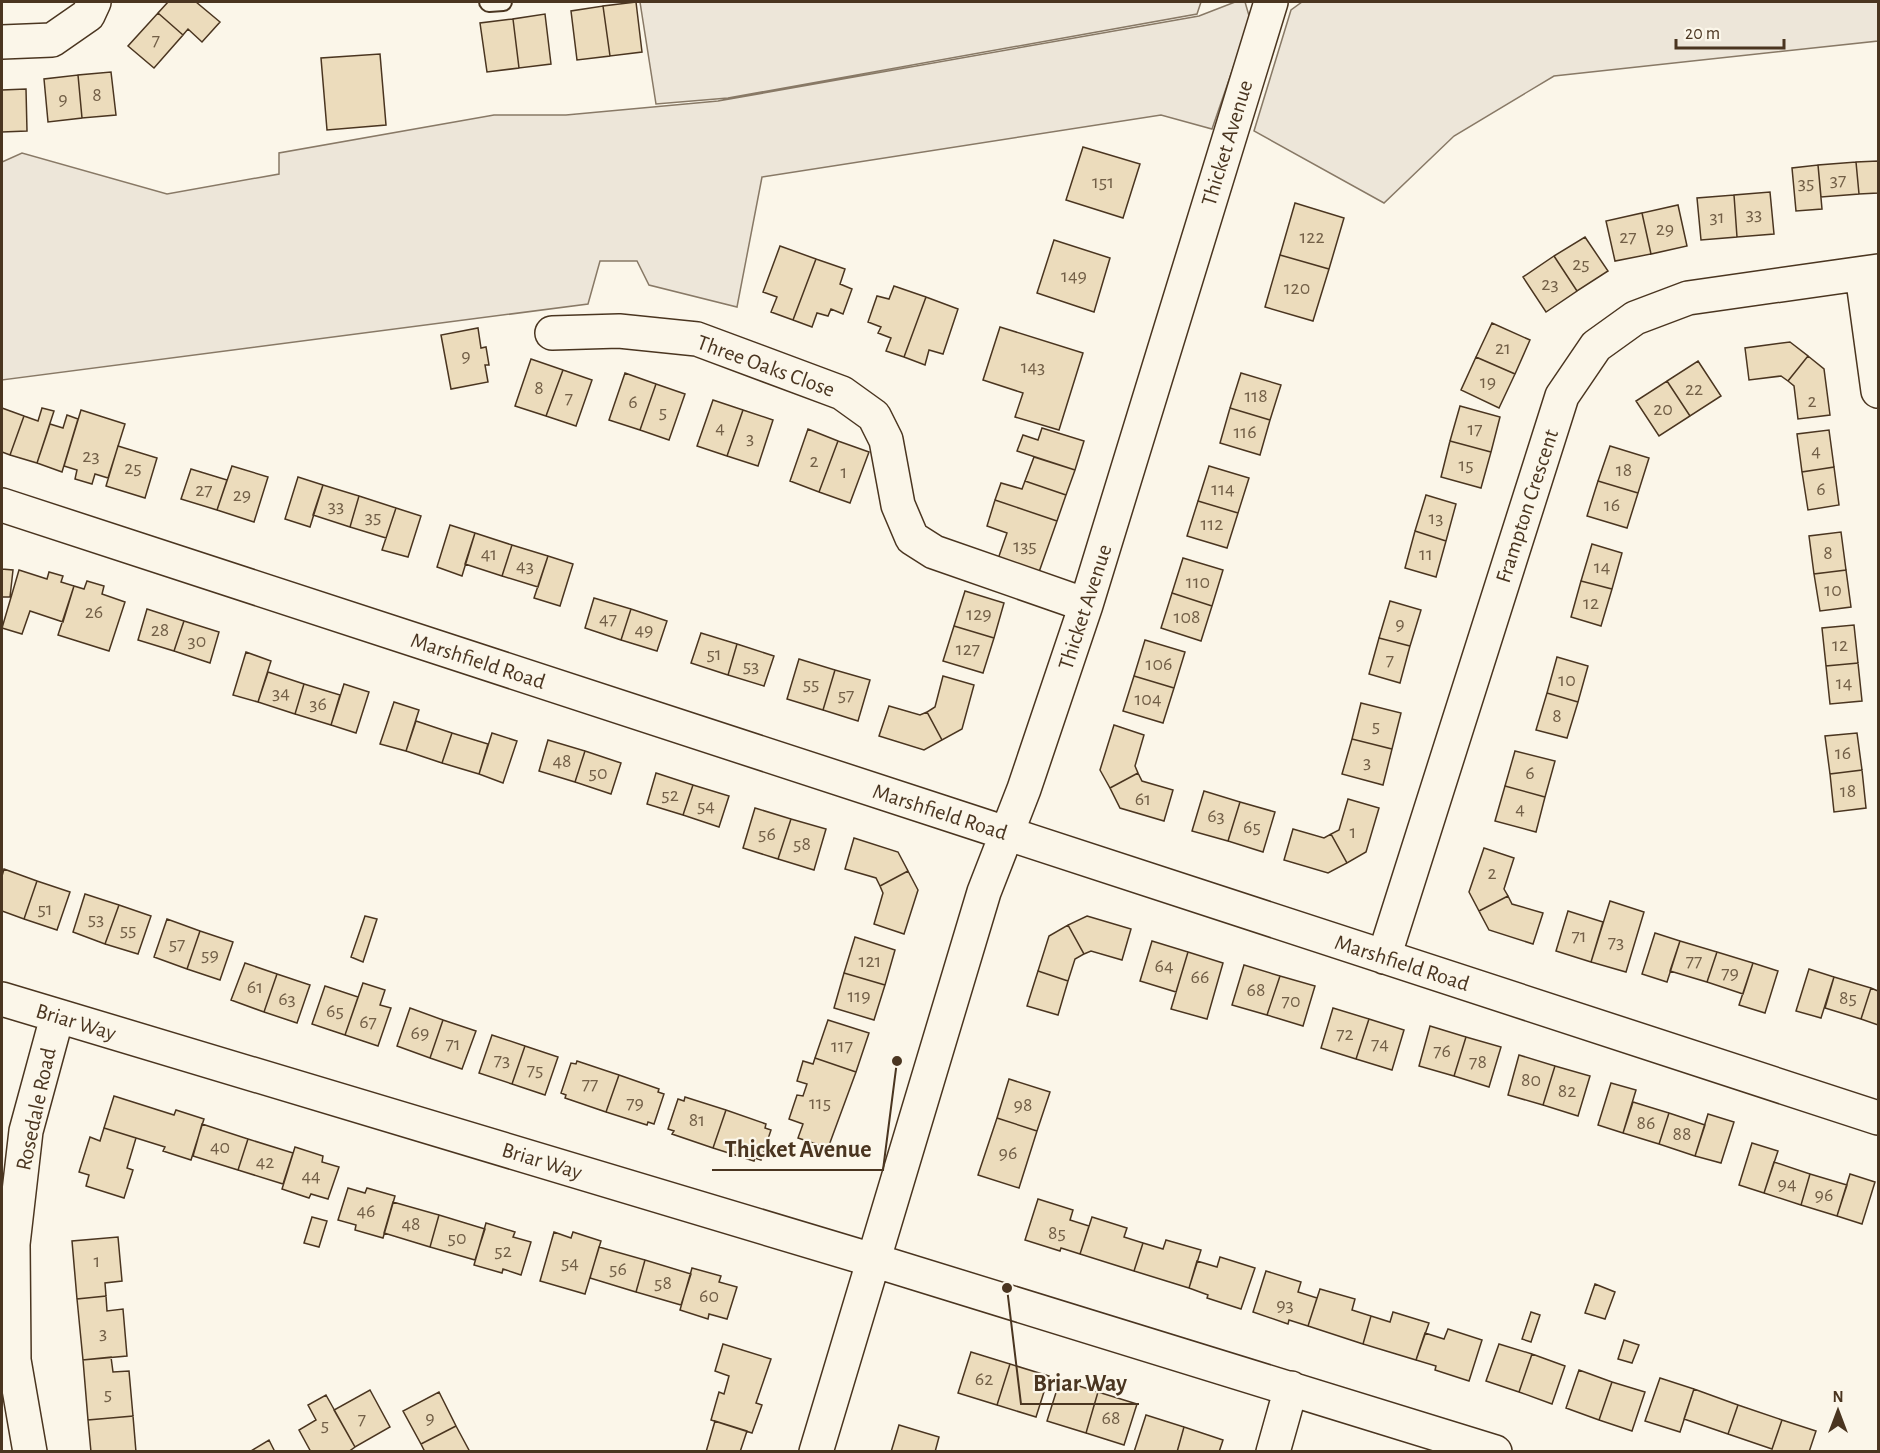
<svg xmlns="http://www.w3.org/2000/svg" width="1880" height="1453" font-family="'Alegreya Sans',sans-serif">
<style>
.green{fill:#ede6d9;stroke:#887966;stroke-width:1.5}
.building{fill:#ecdcbc;stroke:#4a3520;stroke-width:1.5}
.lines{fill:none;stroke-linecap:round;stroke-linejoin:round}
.service-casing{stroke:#4a3520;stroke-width:20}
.minor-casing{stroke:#4a3520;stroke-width:36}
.service{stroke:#fbf6e9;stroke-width:16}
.minor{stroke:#fbf6e9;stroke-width:33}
.labels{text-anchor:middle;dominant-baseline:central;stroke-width:4.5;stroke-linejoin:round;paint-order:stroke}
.number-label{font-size:20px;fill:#725f47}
.street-label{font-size:22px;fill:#4a3520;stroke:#fbf6e9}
.leader{fill:none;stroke:#4a3520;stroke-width:2}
.callout-dot{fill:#4a3520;stroke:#fbf6e9;stroke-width:2}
.callout-label{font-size:24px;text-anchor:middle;font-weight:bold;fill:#4a3520;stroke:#fbf6e9;stroke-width:4.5;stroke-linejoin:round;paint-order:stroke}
</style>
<rect width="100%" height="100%" fill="#fbf6e9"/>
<path class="green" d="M640,2H1201L1197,14L728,98L656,104Z
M1235,2H1245L1250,19L1212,129L1161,115L762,177L737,307L649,285L637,261H600L588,304L2,380V162L22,153L167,194L279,174V153L494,115H566L718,101L1199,16Z
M1302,2H1878V41L1554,76L1454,136L1384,203L1254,131L1291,10Z"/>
<path class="building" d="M168,2H196L220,22L202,42L188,29L183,35L158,13Z
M636,2L642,52L610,56L603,6Z
M603,6L610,56L577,60L571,11Z
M158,13L183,35L154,68L128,46Z
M545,14L551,64L519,68L513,19Z
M513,19L519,68L487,72L480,23Z
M380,54L386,125L327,130L321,58Z
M111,72L116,115L82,118L78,75Z
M78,75L82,118L48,122L44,79Z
M26,89L27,131L2,132V90Z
M1083,147L1140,164L1123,218L1066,200Z
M1878,161V193L1859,194L1856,162Z
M1856,162L1859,194L1821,197L1818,165Z
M1818,165L1822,209L1796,211L1792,168Z
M1770,192L1774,234L1737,237L1734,195Z
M1734,195L1737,237L1701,240L1697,198Z
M1295,203L1344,218L1329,269L1280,255Z
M1678,205L1687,246L1651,254L1642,213Z
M1642,213L1651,254L1615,261L1606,221Z
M1585,237L1608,271L1577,291L1554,256Z
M1054,240L1110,258L1094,312L1037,293Z
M780,246L816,259L793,320L771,312L777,297L763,292Z
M1280,255L1329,269L1313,321L1265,307Z
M1554,256L1577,291L1546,312L1523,277Z
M816,259L845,269L840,284L852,289L843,314L831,309L828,316L817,313L812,327L793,320Z
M894,286L926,297L904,357L886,351L891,338L878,333L881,327L868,322L877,296L889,299Z
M926,297L958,309L943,354L929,350L925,365L904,357Z
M1492,323L1530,340L1515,374L1476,357Z
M1000,327L1083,353L1059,430L1015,417L1023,393L983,380Z
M478,328L481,348L486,347L489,365H485L488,382L451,389L441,335Z
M1790,342L1808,356L1788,381L1781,376L1749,380L1745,348Z
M1808,356L1824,369L1830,415L1798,419L1794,386L1788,381Z
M1476,357L1515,374L1499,408L1461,390Z
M531,359L563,370L546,416L515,406Z
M1698,361L1721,396L1690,416L1667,381Z
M563,370L592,380L576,426L546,416Z
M625,373L656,384L640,430L609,420Z
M1241,373L1281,385L1270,420L1230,408Z
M1667,381L1690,416L1659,436L1636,401Z
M656,384L685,394L669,440L640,430Z
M713,400L743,410L727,456L697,446Z
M1460,406L1500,417L1491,452L1450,441Z
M2,408L24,416L10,455L2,452Z
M42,408L54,411L37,463L10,455L24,416L38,421Z
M1230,408L1270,420L1260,455L1220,443Z
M81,410L125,424L108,478L95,474L92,484L75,479L77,470L64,466Z
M743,410L773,420L758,466L727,456Z
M67,415L78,419L62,472L37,463L50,424L63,428Z
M1042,428L1084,441L1075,470L1017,451L1023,435L1038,440Z
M808,429L838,441L819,492L790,481Z
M1829,430L1834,467L1802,472L1797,434Z
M838,441L869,452L850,503L819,492Z
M1450,441L1491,452L1481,488L1441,477Z
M118,446L157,458L145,498L106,486Z
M1610,446L1649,458L1638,493L1598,481Z
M1034,457L1075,470L1066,495L1025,481Z
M232,466L268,477L254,522L217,510Z
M1209,466L1249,478L1238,513L1198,501Z
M1834,467L1839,505L1808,510L1802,472Z
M191,469L227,480L217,510L181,499Z
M298,477L323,485L310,527L285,519Z
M1025,481L1066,495L1057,521L995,500L1001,483L1022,489Z
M1598,481L1638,493L1627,528L1587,516Z
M323,485L359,496L350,527L313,515Z
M1426,495L1456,504L1446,541L1415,531Z
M359,496L396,508L386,538L350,527Z
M995,500L1057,521L1039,572L998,559L1007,533L987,526Z
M1198,501L1238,513L1227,548L1187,536Z
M396,508L421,516L408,557L382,550Z
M450,525L475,533L462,576L437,567Z
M1415,531L1446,541L1436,577L1405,568Z
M1841,532L1846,570L1814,574L1809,536Z
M475,533L512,545L502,576L465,564Z
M1592,544L1622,553L1612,589L1581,581Z
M512,545L548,556L538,587L502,576Z
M548,556L573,564L560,606L534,598Z
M1183,558L1223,570L1212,606L1172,593Z
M2,563V569L13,570L10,597H2V600Z
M19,570L47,579L49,572L63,576L61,582L74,586L63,622L30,611L22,634L2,628Z
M1846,570L1851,607L1820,611L1814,574Z
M87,581L104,586L102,594L125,602L109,651L58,635L74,586L84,589Z
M1581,581L1612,589L1601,626L1571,617Z
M965,591L1004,603L994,638L954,626Z
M1172,593L1212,606L1201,641L1161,628Z
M594,598L631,609L621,640L585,628Z
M1390,601L1421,610L1410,646L1379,638Z
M147,609L184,621L174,651L138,640Z
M631,609L667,621L657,651L621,640Z
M184,621L219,632L210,663L174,651Z
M1854,625L1858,663L1826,666L1822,628Z
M954,626L994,638L983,673L943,661Z
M701,633L737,644L728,675L691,663Z
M1379,638L1410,646L1400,683L1369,674Z
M1145,640L1185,652L1174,688L1134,676Z
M737,644L774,656L764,686L728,675Z
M246,652L271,661L258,702L233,695Z
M1557,657L1588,666L1578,702L1547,693Z
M799,659L835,670L823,710L787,699Z
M1858,663L1862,701L1830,704L1826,666Z
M835,670L870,680L858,721L823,710Z
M268,672L304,684L295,714L258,702Z
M943,676L974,685L962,729L942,740L927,712L935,707Z
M1134,676L1174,688L1163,723L1123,711Z
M304,684L340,695L331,725L295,714Z
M344,684L369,692L356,733L331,725Z
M1547,693L1578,702L1567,738L1536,730Z
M394,702L419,710L406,751L380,744Z
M1361,703L1401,713L1392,749L1352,739Z
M889,706L920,715L927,712L942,740L924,750L879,736Z
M416,721L452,733L442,763L406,751Z
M1114,725L1144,735L1135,766L1138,773L1110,788L1100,770Z
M452,733L488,744L479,774L442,763Z
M492,733L517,741L503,783L479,774Z
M1857,733L1862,770L1830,774L1825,736Z
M1352,739L1392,749L1383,785L1342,774Z
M548,740L585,751L575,782L539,771Z
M585,751L621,763L611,794L575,782Z
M1515,751L1555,761L1545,797L1505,786Z
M1862,770L1866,808L1834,812L1830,774Z
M656,773L693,785L683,815L647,804Z
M1138,773L1142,781L1173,790L1164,821L1120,808L1110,788Z
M693,785L729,796L719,827L683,815Z
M1505,786L1545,797L1536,832L1495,821Z
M1204,791L1240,802L1228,841L1192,831Z
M1348,799L1379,808L1366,852L1347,863L1331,834L1339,830Z
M1240,802L1275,812L1263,852L1228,841Z
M755,808L791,819L778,859L743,848Z
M791,819L826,829L814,870L778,859Z
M1293,829L1324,838L1331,834L1347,863L1328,873L1284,860Z
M854,838L898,852L908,871L880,886L876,878L845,869Z
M1484,848L1514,858L1504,889L1508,896L1479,911L1469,892Z
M4,869L37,881L24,919L2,911V876Z
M908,871L918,890L904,934L874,924L883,893L880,886Z
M37,881L70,892L57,930L24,919Z
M85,894L119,905L105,944L73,932Z
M1508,896L1512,904L1543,913L1533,944L1489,930L1479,911Z
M1610,901L1644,912L1626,972L1591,962Z
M119,905L151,916L138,954L105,944Z
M1568,911L1603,922L1591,962L1556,951Z
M365,916L377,919L363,962L351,957Z
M1087,916L1131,929L1122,960L1091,951L1084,954L1068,925Z
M167,919L200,931L187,969L154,957Z
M1068,925L1084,954L1075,959L1068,981L1038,971L1049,936Z
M200,931L233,942L220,980L187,969Z
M1655,933L1680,941L1667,982L1642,974Z
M855,937L895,950L885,985L844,973Z
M1152,941L1188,952L1176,992L1140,981Z
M1680,941L1717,952L1707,982L1670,971Z
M1188,952L1223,963L1207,1019L1171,1009Z
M1717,952L1753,963L1743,994L1707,982Z
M245,963L277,974L264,1012L231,1000Z
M1753,963L1778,971L1765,1013L1739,1005Z
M1244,965L1280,976L1267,1015L1232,1005Z
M1809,969L1834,977L1821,1018L1796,1011Z
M1038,971L1068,981L1058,1015L1027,1006Z
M844,973L885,985L874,1020L834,1008Z
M277,974L310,985L297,1023L264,1012Z
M1280,976L1315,986L1303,1026L1267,1015Z
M1834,977L1871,988L1861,1019L1825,1008Z
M363,983L385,990L380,1005L391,1008L378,1046L345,1035Z
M325,986L358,997L345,1035L312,1024Z
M1871,988L1878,991V1025L1861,1019Z
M410,1008L443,1020L430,1058L397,1046Z
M1333,1008L1369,1019L1356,1059L1321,1048Z
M1369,1019L1404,1030L1392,1070L1356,1059Z
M443,1020L476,1031L462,1069L430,1058Z
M828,1020L869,1033L856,1072L815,1058Z
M1430,1026L1466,1037L1454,1076L1419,1066Z
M492,1035L525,1046L512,1084L479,1073Z
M1466,1037L1501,1047L1489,1087L1454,1076Z
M525,1046L558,1057L545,1095L512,1084Z
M1519,1055L1555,1066L1543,1105L1508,1095Z
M815,1058L856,1072L828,1148L798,1138L803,1124L789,1119L797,1095L803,1096L807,1084L797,1081L803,1061L813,1064Z
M577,1061L619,1075L606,1112L565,1098L566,1095L561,1093L571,1063L576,1064Z
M1555,1066L1590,1076L1578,1116L1543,1105Z
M619,1075L659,1089L658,1092L664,1094L654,1124L648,1122L647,1125L606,1112Z
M1009,1079L1050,1092L1037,1131L997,1118Z
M1611,1083L1636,1090L1623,1133L1598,1125Z
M114,1096L174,1115L176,1110L204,1119L191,1160L163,1151L165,1147L104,1128Z
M685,1097L726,1110L713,1148L672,1134L674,1131L668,1129L678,1099L684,1101Z
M1633,1102L1669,1113L1659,1144L1623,1133Z
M726,1110L766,1124L765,1128L771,1130L761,1160L755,1158L754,1161L713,1148Z
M1669,1113L1705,1125L1695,1156L1659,1144Z
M1708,1114L1734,1122L1721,1163L1695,1156Z
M997,1118L1037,1131L1019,1188L978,1175Z
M202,1124L248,1139L238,1170L193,1156Z
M104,1128L136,1138L127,1168L133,1170L124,1198L86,1186L89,1175L79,1172L90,1137L100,1141Z
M248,1139L293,1153L283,1184L238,1170Z
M1752,1143L1778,1151L1764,1193L1739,1185Z
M295,1147L323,1156L322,1162L339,1167L328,1199L311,1194L309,1198L282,1189Z
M1774,1162L1810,1174L1801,1205L1764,1193Z
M1810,1174L1847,1185L1837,1216L1801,1205Z
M1850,1174L1875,1182L1862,1224L1837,1216Z
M348,1188L365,1193L367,1188L395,1196L383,1238L355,1230L356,1225L338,1220Z
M1038,1199L1073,1210L1070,1220L1089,1226L1080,1254L1061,1248L1060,1251L1025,1240Z
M393,1202L439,1215L430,1247L384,1233Z
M439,1215L485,1229L475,1260L430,1247Z
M312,1217L327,1221L319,1247L304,1243Z
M1092,1217L1127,1228L1124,1237L1143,1243L1134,1271L1080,1254Z
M486,1223L515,1232L513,1237L531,1242L521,1275L503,1269L502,1273L474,1265Z
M554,1232L571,1238L573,1232L601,1241L585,1294L540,1281Z
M118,1237L122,1281L105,1283L106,1296L77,1299L72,1241Z
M1166,1240L1201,1250L1189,1288L1134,1271L1143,1243L1163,1249Z
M599,1247L645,1260L636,1292L590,1278Z
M1220,1257L1255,1268L1241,1309L1207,1298L1208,1295L1189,1288L1197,1261L1217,1267Z
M645,1260L691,1274L681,1305L636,1292Z
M692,1268L721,1276L719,1282L737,1287L727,1319L709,1314L708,1319L680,1310Z
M1266,1271L1301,1282L1298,1292L1317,1298L1308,1326L1289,1320L1288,1324L1253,1312Z
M1595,1284L1615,1292L1605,1319L1585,1313Z
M1320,1289L1355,1299L1352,1310L1371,1316L1363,1344L1308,1326Z
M106,1296L107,1311L123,1309L127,1356L83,1360L77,1299Z
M1393,1312L1429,1323L1416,1360L1363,1344L1371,1316L1390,1322Z
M1531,1312L1540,1315L1531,1342L1522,1339Z
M1448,1329L1482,1340L1469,1381L1435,1370L1436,1366L1416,1360L1425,1333L1444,1339Z
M1624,1340L1639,1345L1632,1363L1618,1359Z
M723,1344L771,1359L756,1403L762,1405L752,1433L711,1420L719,1392L724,1394L729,1376L715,1371Z
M1499,1344L1532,1354L1519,1392L1486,1381Z
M971,1352L1010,1364L997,1405L958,1393Z
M1532,1354L1565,1366L1552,1404L1519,1392Z
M111,1357L113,1372L129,1371L133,1416L88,1420L83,1360Z
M1010,1364L1049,1376L1036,1417L997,1405Z
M1579,1370L1612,1382L1599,1420L1566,1408Z
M1660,1378L1694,1389L1680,1432L1645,1421Z
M1060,1380L1098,1392L1086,1433L1047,1421Z
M1612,1382L1645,1392L1632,1431L1599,1420Z
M1694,1389L1738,1405L1728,1434L1684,1419Z
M370,1390L390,1427L355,1447L334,1410Z
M439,1392L456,1426L421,1444L403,1411Z
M1098,1392L1137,1404L1124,1445L1086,1433Z
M326,1395L355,1447L348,1452H311L299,1430L316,1420L308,1405Z
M1738,1405L1782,1420L1772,1449L1728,1434Z
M1146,1415L1184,1427L1177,1452H1134Z
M133,1416L136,1452H91L88,1420Z
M1782,1420L1816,1431L1809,1452H1771Z
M715,1421L747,1431L740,1452H706Z
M899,1425L939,1437L935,1452H891Z
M456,1426L470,1452H425L421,1444Z
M1184,1427L1223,1440L1219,1452H1177Z
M269,1440L275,1452H251V1451Z"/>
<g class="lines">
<defs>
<path id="service" d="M488,2L489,3L503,2"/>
<path id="minor" d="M2,42L52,40L88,15L94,2
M1862,274L1878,391
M552,333L619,331L697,339L842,393L874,416L886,440L898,505L912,538L934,552L1086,605
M2,505L1878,1118
M1384,957L1562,396L1596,346L1635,318L1688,298L1878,271
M2,999L889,1265L1495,1452
M30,1452L14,1360L13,1244L26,1131L57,1017
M816,1452L984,892L1024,789L1086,605L1271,2
M1273,1452L1291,1388"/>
</defs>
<use href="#service" class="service-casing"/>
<use href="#minor" class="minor-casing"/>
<use href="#service" class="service"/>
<use href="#minor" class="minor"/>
</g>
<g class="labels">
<g class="number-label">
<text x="156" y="40">7</text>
<text x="97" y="95">8</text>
<text x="63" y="99">9</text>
<text x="1838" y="180">37</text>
<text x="1103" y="182">151</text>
<text x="1806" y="183">35</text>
<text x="1754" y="214">33</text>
<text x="1717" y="217">31</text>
<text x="1665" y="229">29</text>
<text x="1312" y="237">122</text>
<text x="1628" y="237">27</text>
<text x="1581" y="264">25</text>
<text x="1074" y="276">149</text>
<text x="1550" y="284">23</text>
<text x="1297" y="288">120</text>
<text x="1503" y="348">21</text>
<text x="466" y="356">9</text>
<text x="1033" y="367">143</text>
<text x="1488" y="382">19</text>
<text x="539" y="388">8</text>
<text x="1694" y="389">22</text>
<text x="1256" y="396">118</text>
<text x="569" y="398">7</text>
<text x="1812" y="401">2</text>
<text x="633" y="402">6</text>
<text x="1663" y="409">20</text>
<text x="663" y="412">5</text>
<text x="720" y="428">4</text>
<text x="1475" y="429">17</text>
<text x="1245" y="432">116</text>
<text x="750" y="438">3</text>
<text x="1816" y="451">4</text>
<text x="91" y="456">23</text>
<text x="814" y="461">2</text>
<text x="1466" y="465">15</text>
<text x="133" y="468">25</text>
<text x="1624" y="470">18</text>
<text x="844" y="472">1</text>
<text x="1223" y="489">114</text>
<text x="1821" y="489">6</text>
<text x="204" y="490">27</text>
<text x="242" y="495">29</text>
<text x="1612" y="505">16</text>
<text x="336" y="506">33</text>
<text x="373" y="517">35</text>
<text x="1436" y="518">13</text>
<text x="1212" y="524">112</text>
<text x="1025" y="546">135</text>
<text x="1828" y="553">8</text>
<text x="489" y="554">41</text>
<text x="1426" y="554">11</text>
<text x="525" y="566">43</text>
<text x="1602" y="567">14</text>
<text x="1198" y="582">110</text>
<text x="1833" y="590">10</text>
<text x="1591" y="603">12</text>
<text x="94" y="612">26</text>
<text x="979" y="614">129</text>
<text x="1187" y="617">108</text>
<text x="608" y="619">47</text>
<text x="1400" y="624">9</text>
<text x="160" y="630">28</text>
<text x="644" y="630">49</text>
<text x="197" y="641">30</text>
<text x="1840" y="645">12</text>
<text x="968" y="649">127</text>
<text x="714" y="654">51</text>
<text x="1390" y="660">7</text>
<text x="1159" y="664">106</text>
<text x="751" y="666">53</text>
<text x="1567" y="680">10</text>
<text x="1844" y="683">14</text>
<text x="811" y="684">55</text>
<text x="281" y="693">34</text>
<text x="846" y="695">57</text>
<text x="1148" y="699">104</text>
<text x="318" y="704">36</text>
<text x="1557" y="716">8</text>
<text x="1376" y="726">5</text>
<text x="1843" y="753">16</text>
<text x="562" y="761">48</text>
<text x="1367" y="762">3</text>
<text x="598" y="773">50</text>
<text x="1530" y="773">6</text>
<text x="1848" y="791">18</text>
<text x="670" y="795">52</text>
<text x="1143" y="799">61</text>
<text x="706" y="806">54</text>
<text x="1520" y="809">4</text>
<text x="1216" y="816">63</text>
<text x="1252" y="827">65</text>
<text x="1353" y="832">1</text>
<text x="767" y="834">56</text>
<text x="802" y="844">58</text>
<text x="1492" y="873">2</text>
<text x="45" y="909">51</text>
<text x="96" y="919">53</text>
<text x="128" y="930">55</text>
<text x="1579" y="936">71</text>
<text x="1616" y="942">73</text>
<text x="177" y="944">57</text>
<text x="210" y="955">59</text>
<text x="870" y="961">121</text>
<text x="1694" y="961">77</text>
<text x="1164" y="966">64</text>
<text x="1730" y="973">79</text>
<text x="1200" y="977">66</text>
<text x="255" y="987">61</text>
<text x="1256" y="990">68</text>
<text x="859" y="996">119</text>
<text x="1848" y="998">85</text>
<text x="287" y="999">63</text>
<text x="1291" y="1001">70</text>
<text x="335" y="1011">65</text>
<text x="368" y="1022">67</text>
<text x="420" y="1033">69</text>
<text x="1345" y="1034">72</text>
<text x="453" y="1044">71</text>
<text x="1380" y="1044">74</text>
<text x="842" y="1046">117</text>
<text x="1442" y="1051">76</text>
<text x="502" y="1060">73</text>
<text x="1478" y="1062">78</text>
<text x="535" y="1070">75</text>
<text x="1531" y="1080">80</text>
<text x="590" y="1084">77</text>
<text x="1567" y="1091">82</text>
<text x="635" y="1103">79</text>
<text x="820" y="1103">115</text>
<text x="1023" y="1105">98</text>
<text x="697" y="1120">81</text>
<text x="1646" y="1123">86</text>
<text x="1682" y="1134">88</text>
<text x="220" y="1147">40</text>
<text x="1008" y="1153">96</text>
<text x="265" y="1162">42</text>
<text x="311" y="1176">44</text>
<text x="1787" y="1184">94</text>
<text x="1824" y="1195">96</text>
<text x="366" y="1211">46</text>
<text x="411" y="1224">48</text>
<text x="1057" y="1233">85</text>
<text x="457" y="1238">50</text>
<text x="503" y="1251">52</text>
<text x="97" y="1261">1</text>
<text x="570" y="1263">54</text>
<text x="618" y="1269">56</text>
<text x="663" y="1283">58</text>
<text x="709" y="1296">60</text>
<text x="1285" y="1305">93</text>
<text x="103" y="1333">3</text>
<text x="984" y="1379">62</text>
<text x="108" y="1394">5</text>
<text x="430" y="1418">9</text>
<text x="1111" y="1418">68</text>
<text x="362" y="1419">7</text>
<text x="325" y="1425">5</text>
</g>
<g class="street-label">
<text transform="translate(1227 143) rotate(-73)">Thicket Avenue</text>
<text transform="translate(766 366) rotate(20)">Three Oaks Close</text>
<text transform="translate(1527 506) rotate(-72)">Frampton Crescent</text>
<text transform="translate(1085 607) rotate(-72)">Thicket Avenue</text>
<text transform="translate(478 661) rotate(18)">Marshfield Road</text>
<text transform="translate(940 812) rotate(18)">Marshfield Road</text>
<text transform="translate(1402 963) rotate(18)">Marshfield Road</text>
<text transform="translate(76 1022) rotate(17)">Briar Way</text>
<text transform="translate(36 1109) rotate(-78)">Rosedale Road</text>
<text transform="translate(542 1161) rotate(17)">Briar Way</text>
</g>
</g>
<path class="leader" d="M897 1061L883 1170H712M1007 1288L1021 1404H1139"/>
<g class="callout-dot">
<circle cx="897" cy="1061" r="6"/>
<circle cx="1007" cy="1288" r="6"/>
</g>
<g class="callout-label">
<text x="798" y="1157">Thicket Avenue</text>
<text x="1080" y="1391">Briar Way</text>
</g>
<rect width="1880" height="1453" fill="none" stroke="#4a3520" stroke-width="6"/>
<g transform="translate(1838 1411)" stroke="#fbf6e9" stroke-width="4.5" paint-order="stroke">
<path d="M0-4.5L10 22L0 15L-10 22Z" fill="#4a3520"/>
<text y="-9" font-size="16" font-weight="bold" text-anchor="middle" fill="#4a3520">N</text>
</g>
<path d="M1676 39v9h108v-9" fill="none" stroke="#4a3520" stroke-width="3"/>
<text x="1685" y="39" font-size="18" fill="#4a3520" stroke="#fbf6e9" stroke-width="4.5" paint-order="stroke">20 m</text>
</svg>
